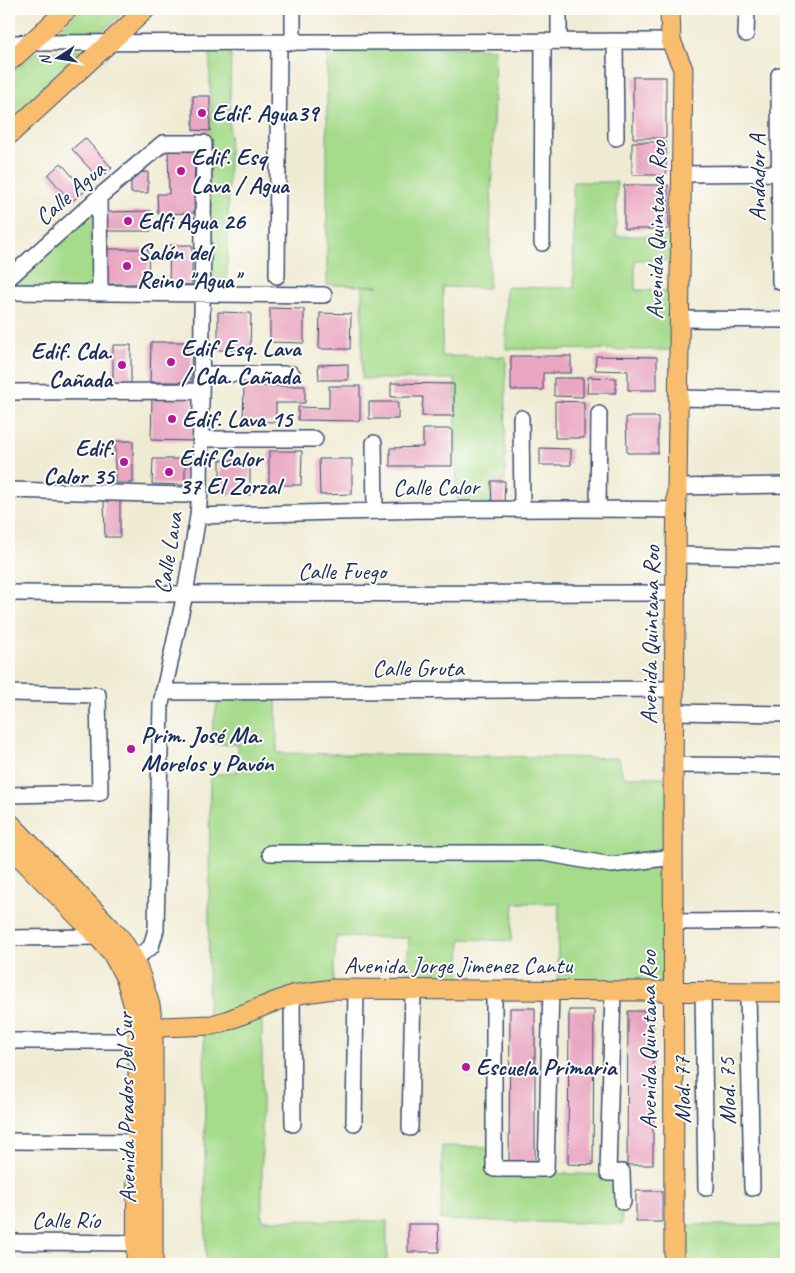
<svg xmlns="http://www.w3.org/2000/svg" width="795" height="1273" font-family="Caveat,sans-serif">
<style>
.green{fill:#a5db8b;stroke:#608574}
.building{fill:#e9a6c1}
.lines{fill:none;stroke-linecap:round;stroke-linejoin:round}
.minor-casing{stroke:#3b4b70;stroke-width:18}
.major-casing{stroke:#3b4b70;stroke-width:21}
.minor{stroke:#fff;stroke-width:15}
.major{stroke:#f9be6d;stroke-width:19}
.poi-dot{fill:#b5179e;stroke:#fdfcf7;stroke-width:2}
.labels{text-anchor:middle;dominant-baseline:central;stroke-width:4;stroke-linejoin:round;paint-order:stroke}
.poi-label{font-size:24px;font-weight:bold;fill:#1b2f5e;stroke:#fdfcf7;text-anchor:start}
.street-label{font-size:24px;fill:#1b2f5e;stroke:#fdfcf7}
</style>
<rect width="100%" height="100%" fill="#fdfcf7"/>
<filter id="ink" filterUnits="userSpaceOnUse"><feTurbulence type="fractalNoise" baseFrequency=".02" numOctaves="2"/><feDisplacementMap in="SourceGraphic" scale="10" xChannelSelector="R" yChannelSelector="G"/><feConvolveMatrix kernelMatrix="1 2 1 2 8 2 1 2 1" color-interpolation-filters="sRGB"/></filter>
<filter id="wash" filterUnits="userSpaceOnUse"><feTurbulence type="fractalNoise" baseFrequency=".0096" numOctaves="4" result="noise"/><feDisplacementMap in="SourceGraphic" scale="20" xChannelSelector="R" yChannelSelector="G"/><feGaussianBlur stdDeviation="1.12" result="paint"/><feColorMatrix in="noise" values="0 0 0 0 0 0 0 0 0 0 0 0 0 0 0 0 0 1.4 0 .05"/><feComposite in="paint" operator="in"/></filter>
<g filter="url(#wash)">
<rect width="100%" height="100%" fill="#efebd3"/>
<path class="green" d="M82,9H128L102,31L55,33Z
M210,43H231L227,284H202V138L206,130H210Z
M327,43L495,49L489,288L443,287L442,356L506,357L505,481H491L492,506H457L455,379H362V286H379L327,285Z
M88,49L9,121V76L35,53Z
M573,182H617L616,236H680L679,260H635V290L677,291L675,350L506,349V287L574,288Z
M99,197L100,292H9V278Z
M276,697L277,753L619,758L623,777H673L679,999L557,988L559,903H514L511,941L461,939L459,988L406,987L409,938L336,937L333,987L262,1006V1220L387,1221V1264H206L204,1021H208L210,775L237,772L238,745L210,743L218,699Z
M442,1146L491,1147V1172L620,1175L622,1224L441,1220Z
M671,1225H786V1264H671Z"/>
<g id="blocks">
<path class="building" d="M633,77H666V138H633Z
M193,96H210V131L193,130Z
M85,138L112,168L99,179L72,149Z
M632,142H666V175H632Z
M168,147L195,148L194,213L158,214L157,194H169Z
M61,163L85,191L71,202L48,175Z
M148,172V193H131V173Z
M624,185H668L669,229H624Z
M151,211V231H106V212Z
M170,245H192V285L169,284Z
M105,249H148L149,284H105Z
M270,308L304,309V343L270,342Z
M218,312L251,313L250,350H218Z
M320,313L351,314L350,349H319Z
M151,342H192L191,382H150Z
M113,345H131V384H113Z
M511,356H571V373H543V390H511Z
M596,356L657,357V390H628V371L595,370Z
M348,364V380H319L318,365Z
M588,377L616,378V393H587Z
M554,378H583V397L554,396Z
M391,383L454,384V416H422L423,397H391Z
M244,386H305V403H276V422L243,421Z
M329,386H360V421L298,420V407L329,408Z
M152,397H193V441L151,440Z
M555,401L584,402V438H555Z
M369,402H398V419H369Z
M626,417H658V453H627Z
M423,429H452V466H390V448L423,447Z
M115,441H133V483H115Z
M540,448L571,449V465H540Z
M269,451H302L301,485H269Z
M153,459H185V485L152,484Z
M319,459H352V494L320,495Z
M220,460H250V495L220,494Z
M491,481H505L504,506H492Z
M104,498H120V537H105Z
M510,1008H535V1163H509Z
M569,1010H594L593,1165L568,1164Z
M628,1011H653V1165H627Z
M636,1191H662V1222H636Z
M408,1224H438L439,1252H408Z"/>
</g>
</g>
<g filter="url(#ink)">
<use href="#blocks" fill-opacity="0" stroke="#3b4b70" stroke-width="1"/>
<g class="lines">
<defs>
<path id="minor" d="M293,9V43
M746,34L747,9
M559,41V9
M615,41L616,138
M9,43L671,41
M779,75L780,282
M682,174L786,173
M99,197L100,292
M542,243L543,41
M277,276L279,43
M9,278L99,197L163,143H204L200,490L198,516L185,594L161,704L156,929L151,947L134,959
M9,292L324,295
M679,319L786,320
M201,374H292
M9,392L201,391
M678,398L786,400
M521,418L522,509
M201,439H315
M374,443L375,510
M677,487L786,485
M9,490L185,495L200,490
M598,509L599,414
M198,516C357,511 516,507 676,510
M676,555L786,557
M9,593L185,594L675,593
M163,692L674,689
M9,693L98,695L100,793L9,795
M674,712L786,714
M673,765L786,766
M270,853H544L611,865L673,857
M673,922L786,921
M9,938L98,937L103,933
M494,991V1169H546L551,991
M613,991L608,1173L622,1172L623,1202
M703,992L706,1188
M748,992L752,1188
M292,995L293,1124
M9,1041H137
M354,1123L356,989
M410,1128L413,990
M9,1141L137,1142
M9,1242L147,1243"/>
<path id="major" d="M670,9L671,41L683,69L673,765L674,1264
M9,62L68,9
M9,135L146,9
M9,822L110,927L121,939L134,959L141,977L150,1005L153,1026V1264
M9,846L98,937L112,953L126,979L134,1007L136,1028L138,1067L136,1264
M136,1028L212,1025L226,1021L292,995L333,989L786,992"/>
</defs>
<use href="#minor" class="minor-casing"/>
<use href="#major" class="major-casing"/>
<use href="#minor" class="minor"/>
<use href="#major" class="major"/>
</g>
</g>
<g class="poi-dot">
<circle cx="202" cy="113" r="5"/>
<circle cx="181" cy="171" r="5"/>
<circle cx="128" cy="221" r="5"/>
<circle cx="127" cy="266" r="5"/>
<circle cx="171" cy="362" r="5"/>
<circle cx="122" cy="365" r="5"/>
<circle cx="172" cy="419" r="5"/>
<circle cx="124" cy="462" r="5"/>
<circle cx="169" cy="472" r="5"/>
<circle cx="131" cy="749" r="5"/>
<circle cx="466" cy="1067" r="5"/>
</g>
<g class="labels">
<g class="poi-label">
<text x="212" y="113">Edif. Agua39</text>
<text x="191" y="157">Edif. Esq<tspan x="191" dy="28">Lava / Agua</tspan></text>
<text x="138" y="221">Edfi Agua 26</text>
<text x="137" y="252">Salón del<tspan x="137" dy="28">Reino "Agua"</tspan></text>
<text x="181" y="348">Edif Esq. Lava<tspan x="181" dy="28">/ Cda. Cañada</tspan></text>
<text x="112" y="351" text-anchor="end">Edif. Cda.<tspan x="112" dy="28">Cañada</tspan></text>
<text x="182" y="419">Edif. Lava 15</text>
<text x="114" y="448" text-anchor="end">Edif.<tspan x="114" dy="28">Calor 35</tspan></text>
<text x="179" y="458">Edif Calor<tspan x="179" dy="28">37 El Zorzal</tspan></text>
<text x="141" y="735">Prim. José Ma.<tspan x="141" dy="28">Morelos y Pavón</tspan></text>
<text x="476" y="1067">Escuela Primaria</text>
</g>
<g class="street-label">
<text transform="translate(757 178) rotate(-90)">Andador A</text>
<text transform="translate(70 193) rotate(-41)">Calle Agua</text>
<text transform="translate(656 230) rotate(-89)">Avenida Quintana Roo</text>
<text transform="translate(436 487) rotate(-1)">Calle Calor</text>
<text transform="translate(168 553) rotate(-81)">Calle Lava</text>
<text x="342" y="571">Calle Fuego</text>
<text transform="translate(650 635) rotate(-89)">Avenida Quintana Roo</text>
<text x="418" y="668">Calle Gruta</text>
<text x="458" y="965">Avenida Jorge Jimenez Cantu</text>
<text transform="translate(648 1040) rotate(-90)">Avenida Quintana Roo</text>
<text transform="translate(682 1090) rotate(-91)">Mod. 77</text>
<text transform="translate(727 1091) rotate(-91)">Mod. 75</text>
<text transform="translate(126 1108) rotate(-91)">Avenida Prados Del Sur</text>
<text x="66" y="1220">Calle Río</text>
</g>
</g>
<rect width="795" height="1273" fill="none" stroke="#fdfcf7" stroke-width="30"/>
<g transform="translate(58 58) rotate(258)" stroke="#fdfcf7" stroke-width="4" paint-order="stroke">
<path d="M0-4L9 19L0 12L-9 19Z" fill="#1b2f5e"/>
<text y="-8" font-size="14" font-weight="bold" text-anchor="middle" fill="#1b2f5e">N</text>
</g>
</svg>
